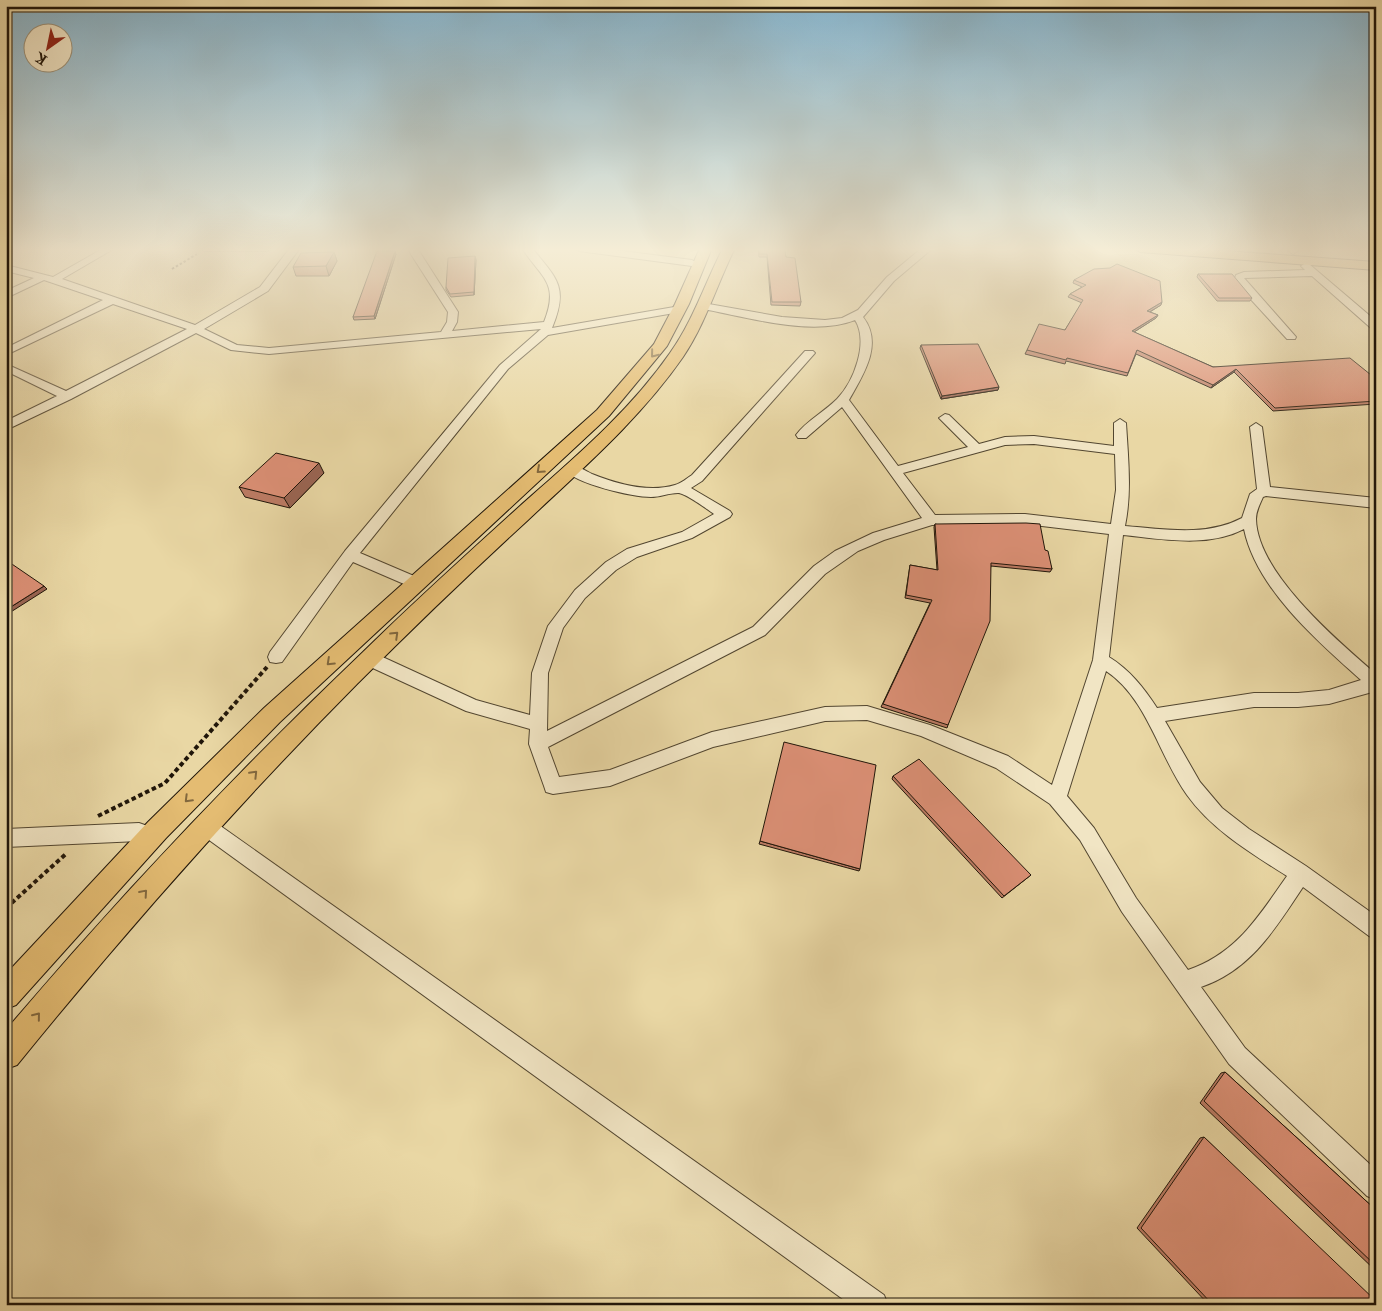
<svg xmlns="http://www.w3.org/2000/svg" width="1382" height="1311" font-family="'IM FELL French Canon',serif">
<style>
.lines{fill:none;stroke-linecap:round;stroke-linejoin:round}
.minor-casing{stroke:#524630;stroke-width:2}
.major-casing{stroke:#1f1509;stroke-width:2}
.path-far1{stroke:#1f1509;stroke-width:2;stroke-dasharray:2.5 2;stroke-linecap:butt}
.path{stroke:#1f1509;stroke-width:4;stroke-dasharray:4.5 3;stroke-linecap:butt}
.minor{fill:#f1e5c4;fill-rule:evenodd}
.major{fill:#e4bc72;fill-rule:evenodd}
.wall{fill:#bd7c65;stroke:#1f1509}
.shaded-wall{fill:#9a6553;stroke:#1f1509}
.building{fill:#dc9076;stroke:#1f1509}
.oneway{stroke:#82683e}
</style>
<rect width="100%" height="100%" fill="#e9d7a4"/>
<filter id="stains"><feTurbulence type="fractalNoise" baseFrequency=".004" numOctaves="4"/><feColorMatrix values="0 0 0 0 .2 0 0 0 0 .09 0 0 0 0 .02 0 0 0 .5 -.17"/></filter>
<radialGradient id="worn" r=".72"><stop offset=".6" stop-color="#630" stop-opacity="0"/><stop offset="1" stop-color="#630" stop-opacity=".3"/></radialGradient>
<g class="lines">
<defs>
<path id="minor" d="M104,248H115L62,279L195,325L260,287L290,248H300L268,291L204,329L237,345L269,348L441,332L447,322L448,312L407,248H417L458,312L457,322L452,331L544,322C560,282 541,278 522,248H532C557,279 569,287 552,328L680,306L685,309L680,312L548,335L508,369L360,553L421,579L424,583L421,587L416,588L411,587L353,562L282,662L276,663L270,662L268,657L270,652L345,551L500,365L541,329L269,354L231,350L196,333L71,399L6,430V421L57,396L6,371V364L66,391L187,329L113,304L6,355V348L103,300L44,280L6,298V291L34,278L6,271V265L53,277Z
M200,248H273L268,251H205Z
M574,248H599L692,260L697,263L692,266L579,251Z
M922,248H933L894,281L863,317C884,344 863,375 849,400L898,466L968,447L939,418L945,414L949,415L979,444L1005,437L1034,436L1114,446V423L1120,419L1126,423C1128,457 1132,492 1125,526C1164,529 1206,537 1242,518L1250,494L1257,489L1250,427L1256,423L1262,427L1270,487L1376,498V508L1266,496L1263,497C1260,504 1256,511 1256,519C1257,573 1338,641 1376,674V691L1329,704L1298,707H1254L1165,721L1200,782L1222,808L1249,829L1306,866L1376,916V939L1369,936L1303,887C1275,929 1251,970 1201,987L1245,1048L1376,1170V1200L1367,1196L1229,1064L1122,912L1080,840L1050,804L996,768L921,736L867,720L825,721L713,747L610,786L553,794L546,792L544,786L529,744L530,729L466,711L364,664L362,659L364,654L370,653L376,654L476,700L530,715L532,673L548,626L575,590L606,562L627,549L682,532L714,514C707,509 685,493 678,493C669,493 660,497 651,497C633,497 575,484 564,469L566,466C575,464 584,470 592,474C617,484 648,493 675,485C682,483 687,478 692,475L805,351H813L815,353L702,481L691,488L730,511L732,514L730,517L692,538L637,557L616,570L585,598L563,628L548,673L547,731L753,627L814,566L835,551L873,533L922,518L842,407L806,438H798L796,435C806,421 824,412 837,399C854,382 869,342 855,320C812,337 747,317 703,309L698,306L703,303L782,317L825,320L842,318L858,310L887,277ZM1034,444L1115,454L1116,490L1111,524L1025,514L935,515L903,473L1005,445ZM1025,524L1109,534L1093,660L1052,785L1008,756L930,725L867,706L825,707L712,732L610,770L559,777L548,747L765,635L825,574L858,551L884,540L932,525ZM1244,529C1256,588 1317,641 1361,680L1329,690L1298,693H1254L1157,708C1144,688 1130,670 1109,657L1123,535C1162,539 1208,548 1244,529ZM1106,671C1147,698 1159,756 1187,795C1212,830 1251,853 1287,876C1258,917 1237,953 1188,970L1136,898L1094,828L1067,796Z
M1284,248H1295L1298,251L1293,254Z
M1306,263L1309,264L1376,321V330L1372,329L1312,276L1244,278L1296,337L1295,339H1287L1234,281L1236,275L1244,272L1305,270L1301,266Z
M205,817L212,820L884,1295L888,1305H851L198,832L195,826L198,820Z
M139,823L159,830L162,836L159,842L152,845L139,841L6,847V829Z"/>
<path id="major" d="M700,248H712L689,304L667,346L609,416L280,722L166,838L16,1005L6,1009V974L148,822L264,708L597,410L654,344L675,304Z
M723,248H735C717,284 706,323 683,357C640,419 582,469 528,520C470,573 413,628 357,684C237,805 125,932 17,1065L6,1069V1030C118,898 237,772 363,652C414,602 467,554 520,506C573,459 629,412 670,353C693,321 705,283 723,248Z
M1134,248H1185L1376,262V270L1140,252Z"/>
</defs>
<use href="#minor" class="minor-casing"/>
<use href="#major" class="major-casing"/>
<path class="path-far1" d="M172,269L197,254"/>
<path class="path" d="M98,816L165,783L267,667
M6,908L67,853"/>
<use href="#minor" class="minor"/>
<use href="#major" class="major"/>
</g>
<path class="wall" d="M758,248H784L786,257L801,302L800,306L771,305L767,257H759Z
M1326,248H1339L1338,249Z
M1346,248H1376V252Z
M334,252L337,261L329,276H296L293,267Z
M396,254L375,319L354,320L353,317Z
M475,256L476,260L474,295L451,297L446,290V287Z
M1198,274L1252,298L1250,301H1217L1197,277Z
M1074,280L1161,305L1150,312L1158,315L1156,318L1134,332L1213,367L1376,379V404L1273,411L1234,372L1211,388L1136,354L1127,376L1066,361L1065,364L1025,354L1027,350L1065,330L1082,303L1068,297L1070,294L1082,287L1073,283Z
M921,345L998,390L941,399L920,348Z
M324,473L290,508L245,497L239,487Z
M935,524L1045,550L1052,569L1050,572L991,566L948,725L947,728L881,707L930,603L905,598L910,565L937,570L934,527Z
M893,776L1031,875L1002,898L892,779Z
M760,841L860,869L859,871L759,844Z
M1225,1072L1376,1210V1271L1200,1103L1221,1073Z
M1204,1137L1376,1305H1209L1137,1228L1200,1138Z"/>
<path class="shaded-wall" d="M395,251L396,254L375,319L374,316Z
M334,252L337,261L329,276L326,266Z
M475,256L476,260L474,295V292Z
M1162,302L1161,305L1146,314L1147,311Z
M1158,315L1156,318L1131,334L1132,331Z
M1236,369L1234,372L1211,388L1213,385Z
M999,387L998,390L941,399L942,396Z
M319,463L324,473L290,508L284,498Z
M44,586L47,589L6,615V610Z"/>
<path class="building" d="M759,248H784L786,257L795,258L801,302H772L767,254H759Z
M377,251H395L374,316L353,317Z
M334,252L326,266L293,267L301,253Z
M475,256L474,292L450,294L446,287L448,258Z
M1117,264L1160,281L1162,302L1147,311L1158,315L1132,331L1213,367L1350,358L1376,379V401L1275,408L1236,369L1213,385L1137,350L1128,373L1067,358L1066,360L1027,350L1039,324L1065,330L1083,300L1070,294L1086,285L1074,280L1094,269L1110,268Z
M1198,274H1232L1252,298H1219Z
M978,344L999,387L942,396L921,345Z
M276,453L319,463L284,498L239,487Z
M1026,523L1040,524L1045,550L1048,551L1052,569L991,563L990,621L948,725L883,704L932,600L906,595L910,565L938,570L935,524Z
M6,560L44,586L6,610Z
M784,742L876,765L860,869L760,841Z
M919,759L1031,875L1004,896L893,776Z
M1225,1072L1376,1210V1266L1204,1101Z
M1204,1137L1376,1301V1305H1213L1141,1228Z"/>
<defs><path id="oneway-chevron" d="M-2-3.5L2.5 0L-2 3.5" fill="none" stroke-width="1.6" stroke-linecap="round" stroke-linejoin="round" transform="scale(1.25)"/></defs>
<g class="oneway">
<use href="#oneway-chevron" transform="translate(654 354) rotate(129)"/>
<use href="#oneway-chevron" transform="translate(540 470) rotate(138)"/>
<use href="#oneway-chevron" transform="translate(395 635) rotate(-44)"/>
<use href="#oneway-chevron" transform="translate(330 662) rotate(137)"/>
<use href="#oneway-chevron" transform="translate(254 774) rotate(-46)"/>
<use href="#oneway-chevron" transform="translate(188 799) rotate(135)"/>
<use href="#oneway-chevron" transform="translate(144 893) rotate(-49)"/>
<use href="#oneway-chevron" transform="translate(37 1016) rotate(-51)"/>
</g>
<linearGradient id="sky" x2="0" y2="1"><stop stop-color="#87b6cf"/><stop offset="0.58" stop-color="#f5edd6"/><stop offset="1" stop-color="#f5edd6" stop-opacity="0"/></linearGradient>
<rect width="1382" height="431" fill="url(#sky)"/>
<rect width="1382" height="1311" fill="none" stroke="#e9d7a4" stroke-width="25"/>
<rect x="8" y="8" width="1367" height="1296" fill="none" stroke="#1f1509" stroke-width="2.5"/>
<rect x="12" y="12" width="1357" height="1286" fill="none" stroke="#1f1509"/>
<g transform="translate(48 48) rotate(213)"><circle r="24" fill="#f1e5c4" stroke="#9d9279"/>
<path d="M0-4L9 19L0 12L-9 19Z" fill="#8f2418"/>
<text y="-8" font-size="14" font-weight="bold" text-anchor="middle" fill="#1f1509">K</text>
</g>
<rect width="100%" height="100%" filter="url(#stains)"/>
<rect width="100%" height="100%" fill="url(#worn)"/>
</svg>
